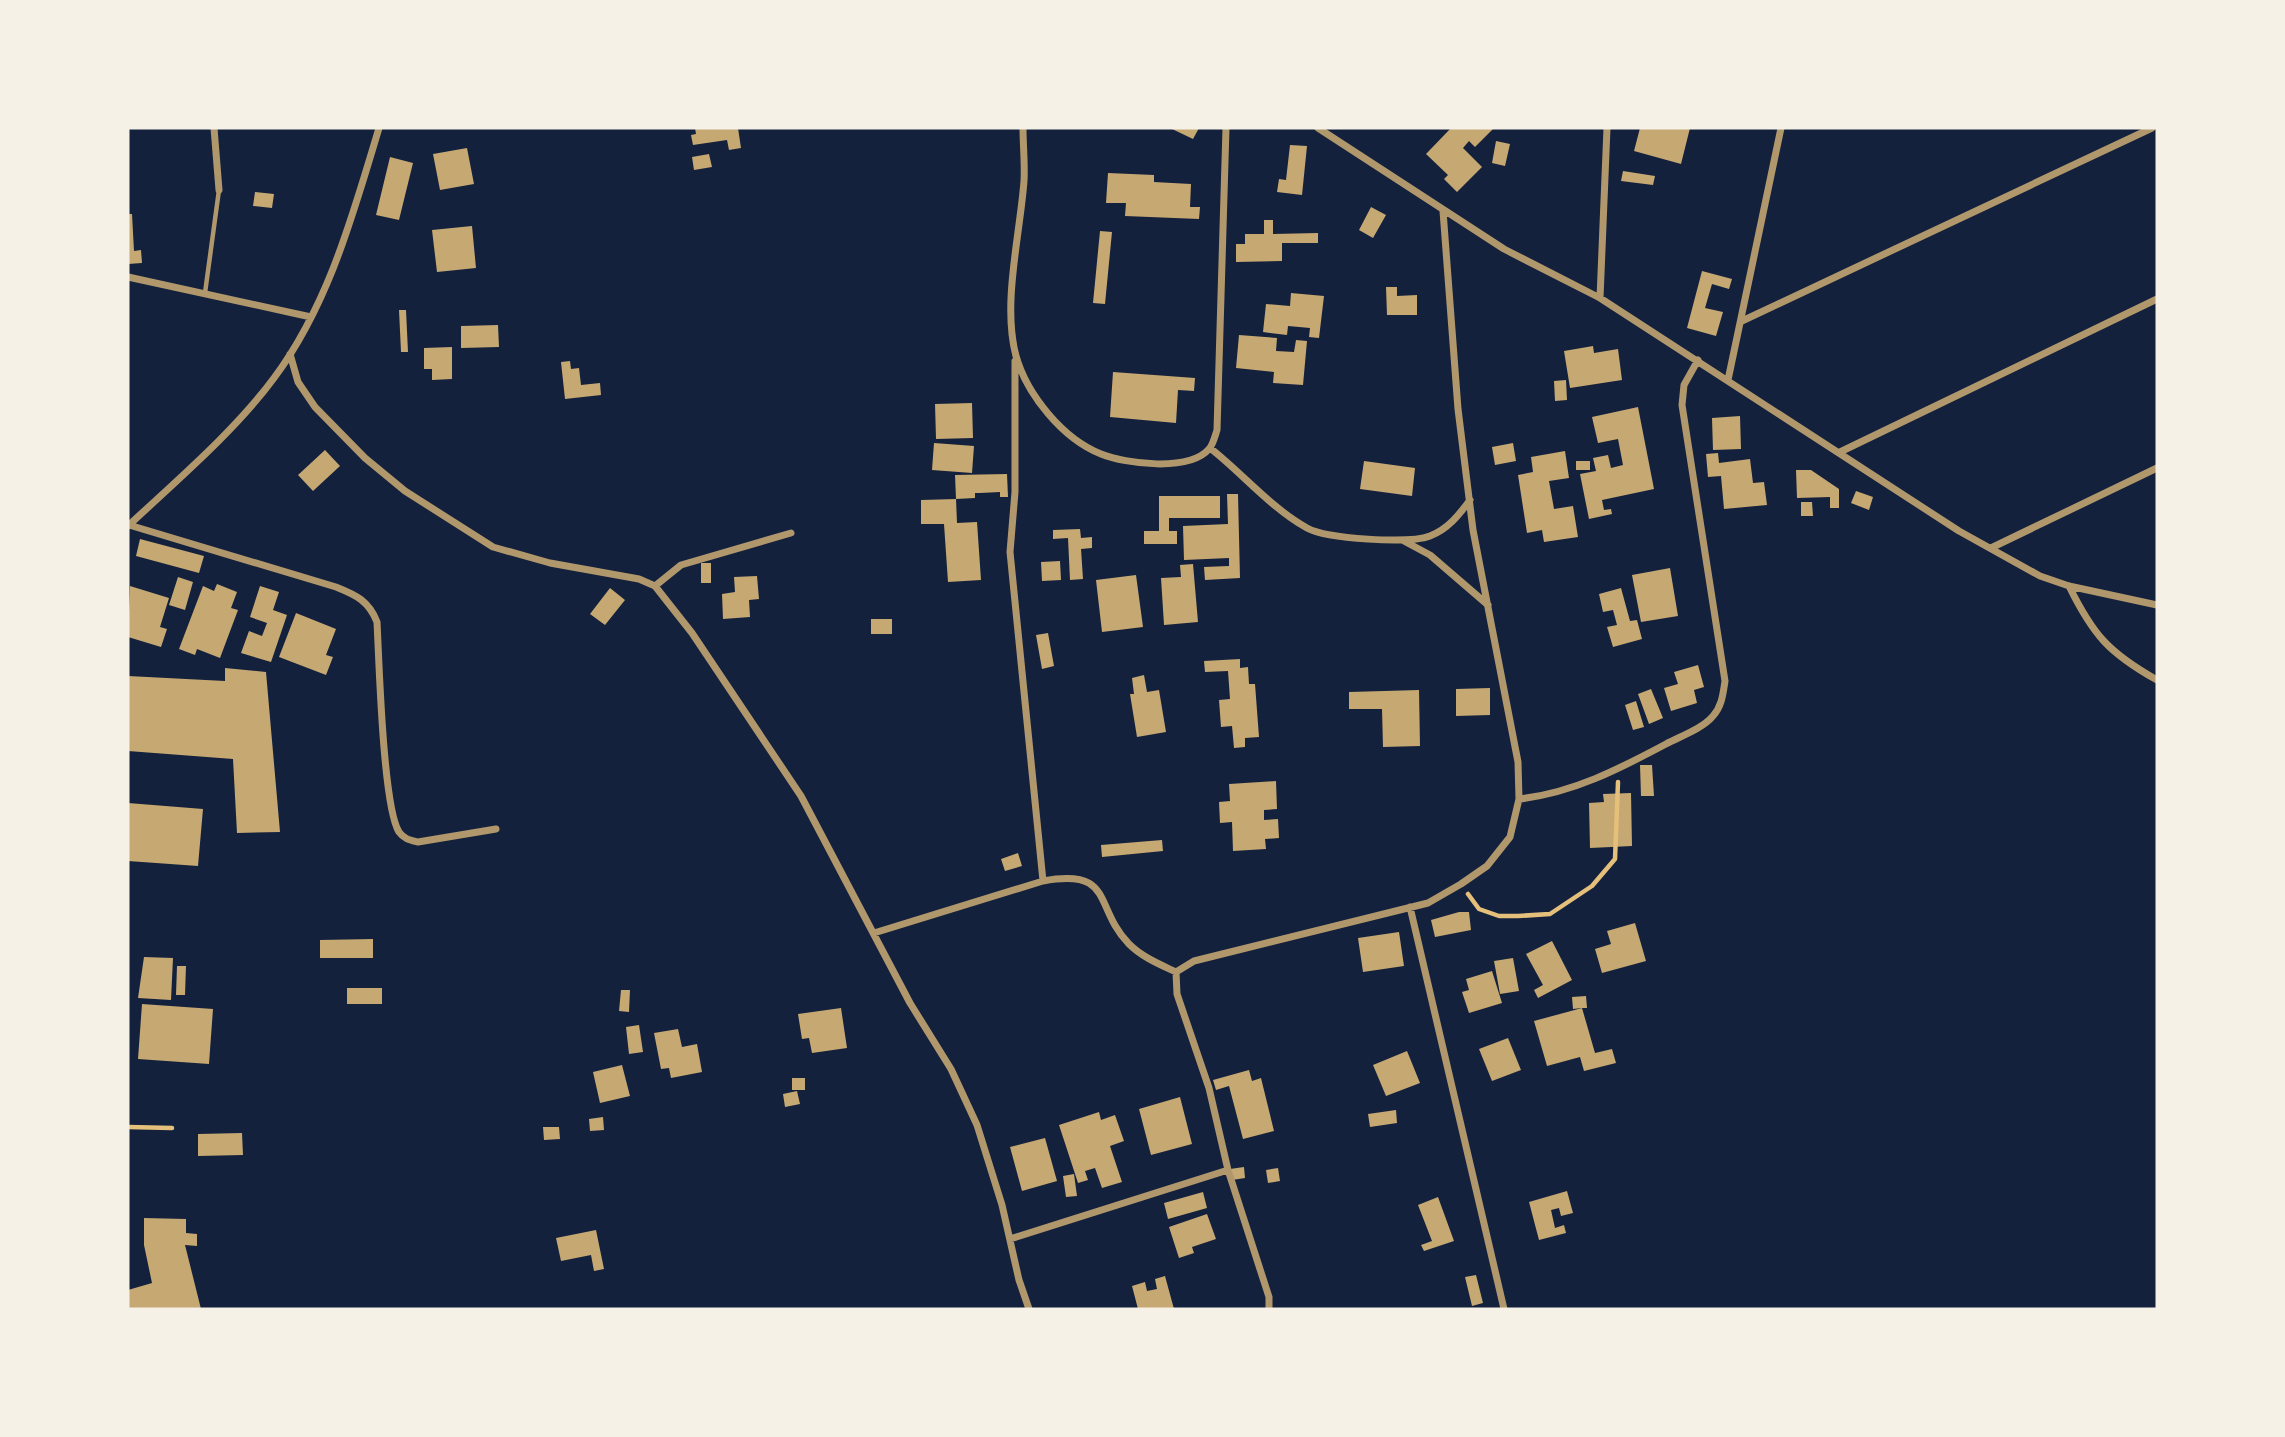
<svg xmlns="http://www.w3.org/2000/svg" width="2285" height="1437" font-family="Inter,sans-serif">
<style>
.building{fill:#c6a872}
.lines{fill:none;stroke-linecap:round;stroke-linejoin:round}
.path{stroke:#e5c07b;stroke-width:4.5}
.service{stroke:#b1986c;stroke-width:4.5}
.minor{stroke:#b1986c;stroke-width:7}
</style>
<rect width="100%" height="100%" fill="#14213d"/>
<path class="building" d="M695,128H738L741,148L729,150L727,140L693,145L691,135L696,134Z
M1170,128H1199L1193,139Z
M1451,128H1494L1475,147L1469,141L1463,148L1482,167L1457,192L1444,179L1448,175L1426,154Z
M1640,128H1690L1681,164L1634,151Z
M1496,141L1510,144L1505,166L1492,163Z
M1290,145L1307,146L1302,195L1277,192L1279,179L1286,180Z
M467,148L474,184L440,190L433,154Z
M709,154L712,167L694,170L692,157Z
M390,157L413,163L399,220L376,215Z
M1623,171L1655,176L1653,185L1621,181Z
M1108,173L1154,175V182L1191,184L1190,207H1200L1199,219L1125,216L1126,203H1106Z
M255,192L274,194L272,208L253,206Z
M1371,207L1386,215L1373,238L1359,230Z
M128,214H132L134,251L141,250L142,263L128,264Z
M1264,220H1273V234L1318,233V243H1282V261L1236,262V244H1245V234H1264Z
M472,226L476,268L437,272L432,230Z
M1100,231L1112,232L1105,304L1093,303Z
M1702,271L1732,279L1729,289L1712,284L1705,308L1723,312L1716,336L1687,328Z
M1386,287H1397V296L1417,295V315H1387Z
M1291,293L1324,296L1319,338L1309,337L1310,328L1288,326L1287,335L1263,332L1266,304L1290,306Z
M399,310H406L408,352H401Z
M498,325L499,347L461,348V326Z
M1239,335L1277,338L1276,351L1294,352L1296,340L1307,341L1303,385L1273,383L1274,372L1236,368Z
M1593,346L1594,353L1618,349L1622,380L1570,388L1564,351Z
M452,347V379L432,380V369H424V348Z
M570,361L571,369L579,368L581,385L600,383L601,395L565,399L561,362Z
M1113,372L1195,378L1194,391L1178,390L1176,423L1110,417Z
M1566,380L1567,400L1555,401L1554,381Z
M972,403L973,438L936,439L935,404Z
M1638,407L1654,489L1602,500L1604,510L1611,509L1612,514L1589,519L1580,474L1596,471L1593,458L1608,455L1611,468L1623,465L1618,439L1598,443L1592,417Z
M1740,416L1741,449L1713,450L1712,418Z
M934,443L974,446L972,473L932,470Z
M1513,443L1516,461L1495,465L1492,447Z
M325,450L340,466L313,491L298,475Z
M1565,451L1569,478L1549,481L1554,509L1573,506L1578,537L1544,542L1542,530L1527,533L1518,475L1533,472L1531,457Z
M1718,453L1719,463L1750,459L1753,483L1764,482L1767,505L1724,509L1721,476L1708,477L1706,454Z
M1364,461L1415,468L1412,496L1360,489Z
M1576,461H1590V470H1576Z
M1796,470H1811L1839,489V508H1830V497L1797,498Z
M1007,474L1008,497H1000V492L980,493H975V498L956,499L957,523L977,522L981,580L948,582L944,524H921V500L956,499L955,475Z
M1856,491L1873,497L1869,510L1851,503Z
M1227,494H1238L1240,578L1205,580L1204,567L1229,566V558L1184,560L1183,526L1228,524Z
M1159,496H1220V518H1169V531H1177V544H1144V531H1159Z
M1801,502H1812L1813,516H1801Z
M1080,529L1081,538L1092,537V548L1081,549L1083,579L1070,580L1068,538L1053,539V530Z
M140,539L204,556L199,573L136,556Z
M1060,561L1061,580L1042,581L1041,562Z
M701,563H711V583H701Z
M1193,564L1198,622L1164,625L1161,578L1181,577L1180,565Z
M1670,568L1678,616L1641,622L1632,575Z
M1136,575L1143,627L1102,632L1096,580Z
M757,576L759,599L749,600L750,617L723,619L722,594L735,592L734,577Z
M178,577L193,582L185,610L169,605Z
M217,584L237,592L231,608L238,610L220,658L197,649L195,655L179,649L203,586L214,591Z
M130,586L169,598L160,627L167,629L161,647L128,637Z
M260,586L279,592L273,610L287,615L271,662L241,653L249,631L262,636L267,623L250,617Z
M610,588L625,600L605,625L590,614Z
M1621,588L1630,621L1637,620L1642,639L1613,647L1607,627L1617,625L1613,610L1603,612L1599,594Z
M296,613L336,629L326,655L333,657L326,675L279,657Z
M871,619H892V634H871Z
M1048,633L1054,666L1042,669L1036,635Z
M1240,659V668L1248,667L1249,684H1255L1259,737L1245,738V747L1234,748L1232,726L1221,727L1219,700L1230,699L1228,671L1205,672L1204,661Z
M1698,665L1704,687L1694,690L1697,703L1671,711L1664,688L1678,684L1674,672Z
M225,668L266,672L280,832L237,833L233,759L128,751V676L225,681Z
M1144,675L1147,692L1159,690L1166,732L1137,737L1130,694H1134L1132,678Z
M1490,688V715L1456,716V689Z
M1651,689L1663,718L1649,724L1638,694Z
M1419,690L1420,746L1383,747L1382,709H1349V692Z
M1636,701L1644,727L1633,730L1625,705Z
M1640,765H1652L1654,796H1641Z
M1276,781L1277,809L1264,810V820L1278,819L1279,838L1265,839L1266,849L1233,851L1232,822L1220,823L1219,802L1230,801L1229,784Z
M1631,793L1632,846L1590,848L1589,803L1604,802L1603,794Z
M128,803L203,809L198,866L128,861Z
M1162,840L1163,851L1102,857L1101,845Z
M1018,853L1022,866L1005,871L1001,859Z
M1459,912H1469L1471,930L1435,937L1431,920Z
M1635,923L1646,961L1602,973L1595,949L1611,944L1607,931Z
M1399,932L1404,966L1363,972L1358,938Z
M373,939V958H320V940Z
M1552,941L1572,980L1538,998L1534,990L1543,985L1526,954Z
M144,957L173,958L171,1000L138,998Z
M1513,958L1519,991L1500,994L1494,961Z
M177,966H186L185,995H176Z
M1492,971L1502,1003L1469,1013L1462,992L1469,990L1466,979Z
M347,988H382V1004H347Z
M621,990H630L629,1012L619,1011Z
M1586,996L1587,1008H1582L1595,1053L1612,1049L1616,1063L1584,1071L1580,1057L1547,1066L1534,1021L1582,1008L1573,1009L1572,997Z
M142,1004L213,1009L209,1064L138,1059Z
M841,1008L847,1048L812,1053L809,1038L802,1039L798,1014Z
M639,1025L643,1052L629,1054L626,1027Z
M678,1029L682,1047L697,1044L702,1072L671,1078L669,1068L661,1069L654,1033Z
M1508,1038L1521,1070L1492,1081L1479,1049Z
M1407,1051L1420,1083L1386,1096L1373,1065Z
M622,1065L630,1096L600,1103L593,1072Z
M1249,1070L1252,1081L1261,1078L1274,1131L1243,1139L1229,1086L1216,1090L1213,1080Z
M792,1078H805V1090H792Z
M797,1091L800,1104L785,1107L783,1094Z
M1180,1097L1192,1144L1151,1155L1139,1109Z
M1396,1110L1397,1123L1370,1127L1368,1114Z
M1099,1112L1101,1120L1115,1115L1124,1141L1110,1146L1122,1182L1102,1188L1095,1168L1085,1171L1088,1180L1078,1183L1059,1125Z
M603,1117L604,1130L590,1131L589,1119Z
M543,1127H559L560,1139L544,1140Z
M242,1133L243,1155L198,1156V1134Z
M1045,1138L1057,1181L1022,1191L1010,1147Z
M1244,1167L1245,1178L1232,1180L1230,1169Z
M1278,1168L1280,1181L1268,1183L1266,1170Z
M1074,1174L1077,1196L1066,1197L1063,1176Z
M1567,1191L1573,1213L1561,1216L1559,1208L1551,1210L1555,1228L1564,1225L1566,1233L1539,1240L1529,1202Z
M1203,1192L1207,1208L1168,1219L1164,1203Z
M1438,1197L1454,1241L1424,1251L1421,1245L1432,1241L1418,1205Z
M1207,1214L1216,1239L1192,1247L1194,1253L1179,1258L1169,1227Z
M144,1218L186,1219V1233L197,1234V1246L185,1245L201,1309H128V1290L152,1283L144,1245Z
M596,1230L604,1269L594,1271L591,1255L561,1261L556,1238Z
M1476,1275L1483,1303L1472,1306L1465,1277Z
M1165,1276L1174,1309H1138L1132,1286L1145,1282L1147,1291L1157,1289L1155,1279Z"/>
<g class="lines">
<path class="path" d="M1468,894L1479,909L1499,916H1518L1550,914L1592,886L1615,859L1618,782
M128,1127L172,1128"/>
<path class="service" d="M205,293L219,190"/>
<path class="minor" d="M214,128L219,190
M1023,128C1023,145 1025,164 1024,181C1020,235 1002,304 1016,356C1027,395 1063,439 1101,454C1126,464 1189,472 1209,449C1213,445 1215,436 1217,430L1226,128
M1318,128L1504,249L1600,298L1959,531L2040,576L2069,586L2157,605
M128,277L311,317
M1600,298L1607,128
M1742,321L2152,128
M290,354L298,382L315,407L365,458L405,491L493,547L550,563L639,579L655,586L692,633L801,796L910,1003L951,1069L977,1125L1002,1205L1019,1280L1029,1309
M1015,361V492L1010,552L1043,881
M1728,380L1781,128
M1210,448C1242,473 1271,508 1307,528C1327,539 1409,544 1430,536C1448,529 1459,515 1470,500
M1840,452L2157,299
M129,525L336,587C356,595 369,601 377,622C379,659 383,807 399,832C404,839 410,840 418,842L496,829
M128,526C176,481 235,431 274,378C329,304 353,214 379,128
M1404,541L1430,555L1488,605
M1993,547L2157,468
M655,586L681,565L791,533
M2069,586C2093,635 2109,653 2157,680
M1519,799C1573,793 1619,769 1666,744C1681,736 1702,729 1713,716C1722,706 1723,694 1725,681L1682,405L1684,385L1698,360
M1410,907L1504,1309
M874,933L1043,881C1115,868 1093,907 1129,944C1142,957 1159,964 1176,972
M1176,972L1194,961L1428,903L1461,884L1487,866L1510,837L1519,799L1518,762L1473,530L1458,409L1443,211
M1176,972L1177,994L1209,1088L1228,1170L1269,1297V1309
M1010,1239L1228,1170"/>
</g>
<rect width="2285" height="1437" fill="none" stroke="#f6f1e7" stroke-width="259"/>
</svg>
